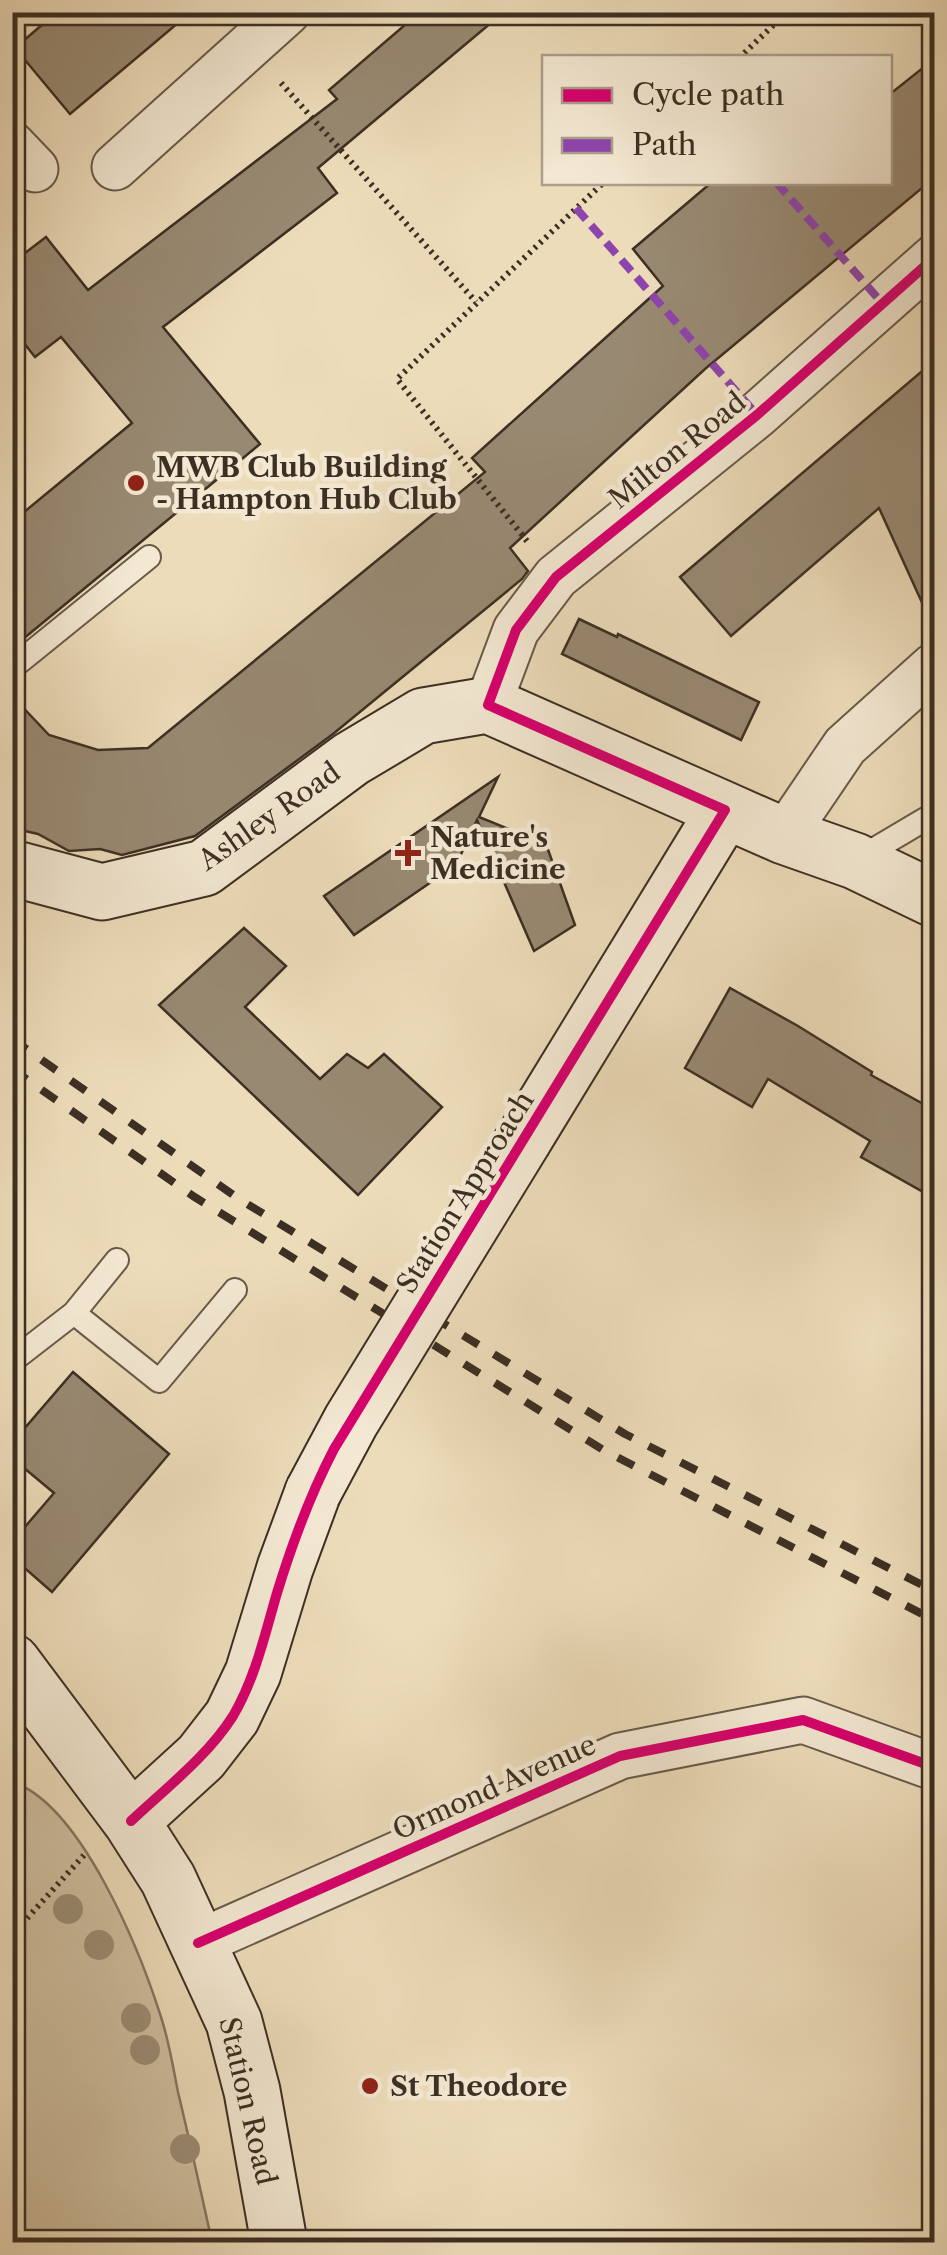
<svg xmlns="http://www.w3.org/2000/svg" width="947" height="2255" font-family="'Libre Caslon Text',serif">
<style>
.green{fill:#cfbfa0;stroke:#867762;stroke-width:2.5}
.building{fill:#988972;stroke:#3c2f23;stroke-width:2.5}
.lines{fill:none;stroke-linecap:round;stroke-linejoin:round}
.lane-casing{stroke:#685a49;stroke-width:26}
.street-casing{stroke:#685a49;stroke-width:49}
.secondary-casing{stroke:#3c2f23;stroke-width:59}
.path{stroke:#3c2f23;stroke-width:6;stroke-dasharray:2.5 5;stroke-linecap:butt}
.lane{stroke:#f3e8d2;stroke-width:22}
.street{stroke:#f3e8d2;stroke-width:45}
.secondary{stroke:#f3e8d2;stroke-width:55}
.rail{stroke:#3c2f23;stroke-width:8;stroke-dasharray:18 18;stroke-linecap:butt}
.secondary-bridge-casing{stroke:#3c2f23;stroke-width:59;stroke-linecap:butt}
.secondary-bridge{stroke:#f3e8d2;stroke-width:55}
.quiet{stroke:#8e44ad;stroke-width:8;stroke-dasharray:15 8;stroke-linecap:butt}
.cycleway-casing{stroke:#f3e8d2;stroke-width:16}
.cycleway{stroke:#d6006c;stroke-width:10}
.tree{fill:#9c8d75}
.poi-dot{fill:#8f2418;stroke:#f3e8d2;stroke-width:4}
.labels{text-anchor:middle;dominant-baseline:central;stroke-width:9;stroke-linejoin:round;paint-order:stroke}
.street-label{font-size:28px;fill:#3c2f23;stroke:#f3e8d2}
.poi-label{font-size:28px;font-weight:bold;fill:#3c2f23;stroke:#f3e8d2;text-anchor:start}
</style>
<rect width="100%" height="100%" fill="#eddcba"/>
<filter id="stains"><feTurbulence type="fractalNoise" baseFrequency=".002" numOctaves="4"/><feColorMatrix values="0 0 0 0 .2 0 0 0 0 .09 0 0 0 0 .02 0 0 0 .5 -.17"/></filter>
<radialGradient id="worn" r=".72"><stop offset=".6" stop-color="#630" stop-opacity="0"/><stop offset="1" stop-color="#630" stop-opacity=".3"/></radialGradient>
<path class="green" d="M13,1782C82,1806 140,1951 161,2017C169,2041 173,2067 178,2092C190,2142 201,2192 212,2242H13Z"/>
<path class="building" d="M57,12H191L70,114L15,48Z
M420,12H504L318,168L337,193L163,327L260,444L12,648V522L132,423L61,337L35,357L12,328V263L46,237L88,290L337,99L329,90Z
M934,59V178L705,369L510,548L528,571L522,579L333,734L195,836L122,855L100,849L69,851L38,834L12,828V696L49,735L98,750L148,748L485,472L472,458L663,286L633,249L712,182H890V94Z
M934,361V629L879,508L731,636L680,577Z
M579,619L617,637L618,634L759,702L741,740L562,654Z
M498,777L479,817L546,844L575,925L534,951L477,820L456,865L354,935L324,896Z
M244,928L286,966L245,1007L320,1079L347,1054L368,1068L384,1054L442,1107L358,1195L159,1005Z
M730,988L798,1026L872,1072L871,1075L934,1110V1198L861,1157L870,1141L768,1079L752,1107L685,1068Z
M73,1372L169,1454L52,1592L12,1557V1542L54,1493L12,1458V1443Z"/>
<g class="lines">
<defs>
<path id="lane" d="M12,668L149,557
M858,859L934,814
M74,1313L159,1381L235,1290
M12,1361L74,1313L117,1260"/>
<path id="street" d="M12,145L35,169
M115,167L287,12
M488,705L516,630L556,577L757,415L934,258
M784,836L845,746L934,666
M198,1943L620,1756L803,1720L934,1767"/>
<path id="secondary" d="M725,810L784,836L855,861L934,899
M12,868L102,892L204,868L351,759L423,716L488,705L725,810L524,1139
M12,1662L131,1821L168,1879L234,2022L252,2091L279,2242
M131,1821L201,1757L232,1717L253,1673L285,1568L313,1492"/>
</defs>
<use href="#lane" class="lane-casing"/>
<use href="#street" class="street-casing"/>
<use href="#secondary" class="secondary-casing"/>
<path class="path" d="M739,58L787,12
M281,83L476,302
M527,541L397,379L604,182
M12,1935L85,1854"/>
<use href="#lane" class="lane"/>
<use href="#street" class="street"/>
<use href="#secondary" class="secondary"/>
<path class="rail" d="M12,1039L239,1199L625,1434L934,1591
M12,1069L193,1196L605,1451L934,1620"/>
<defs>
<path id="secondary-bridge" d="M313,1492L351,1421L524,1139"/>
</defs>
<use href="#secondary-bridge" class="secondary-bridge-casing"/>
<use href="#secondary-bridge" class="secondary-bridge"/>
<path class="quiet" d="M776,182L883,304
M576,208L757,415"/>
<defs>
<path id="cycleway" d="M131,1821C166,1788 207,1757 233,1716C255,1679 265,1634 277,1593C292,1544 310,1495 334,1449L725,810L488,705L516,630L556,577L757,415L934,258
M198,1943L620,1756L803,1720L934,1767"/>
</defs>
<use href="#cycleway" class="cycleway-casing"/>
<use href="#cycleway" class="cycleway"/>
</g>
<g class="tree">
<circle cx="68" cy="1909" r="15"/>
<circle cx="99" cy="1945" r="15"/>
<circle cx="136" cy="2018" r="15"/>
<circle cx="145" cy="2050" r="15"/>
<circle cx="185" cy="2149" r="15"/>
</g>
<g class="poi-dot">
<circle cx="136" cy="483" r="10"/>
<path d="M403 838h10v10h10v10h-10v10h-10v-10h-10v-10h10z"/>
<circle cx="370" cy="2086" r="10"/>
</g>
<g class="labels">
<g class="street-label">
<text transform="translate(677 450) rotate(-39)">Milton Road</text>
<text transform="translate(269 816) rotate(-35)">Ashley Road</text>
<text transform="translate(465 1192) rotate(-58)">Station Approach</text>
<text transform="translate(494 1787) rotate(-24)">Ormond Avenue</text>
<text transform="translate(248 2101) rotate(77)">Station Road</text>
</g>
<g class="poi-label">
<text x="156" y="467">MWB Club Building<tspan x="156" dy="32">- Hampton Hub Club</tspan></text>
<text x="430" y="837">Nature's<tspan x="430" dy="32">Medicine</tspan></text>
<text x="390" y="2086">St Theodore</text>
</g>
</g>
<rect width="947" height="2255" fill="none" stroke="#eddcba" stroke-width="50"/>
<rect x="15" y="15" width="917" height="2225" fill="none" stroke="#3c2f23" stroke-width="5"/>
<rect x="25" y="25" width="897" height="2205" fill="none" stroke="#3c2f23" stroke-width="2.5"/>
<rect x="542" y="55" width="350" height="130" fill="#f3e8d2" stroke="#aa9e8c" stroke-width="2.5"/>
<rect x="562" y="88" width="50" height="15" fill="#d6006c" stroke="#aa9e8c" stroke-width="2.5"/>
<text x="632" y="105" font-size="30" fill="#3c2f23">Cycle path</text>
<rect x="562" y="138" width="50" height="15" fill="#8e44ad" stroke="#aa9e8c" stroke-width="2.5"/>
<text x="632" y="155" font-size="30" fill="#3c2f23">Path</text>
<rect width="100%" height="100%" filter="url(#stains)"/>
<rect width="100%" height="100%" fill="url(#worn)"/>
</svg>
